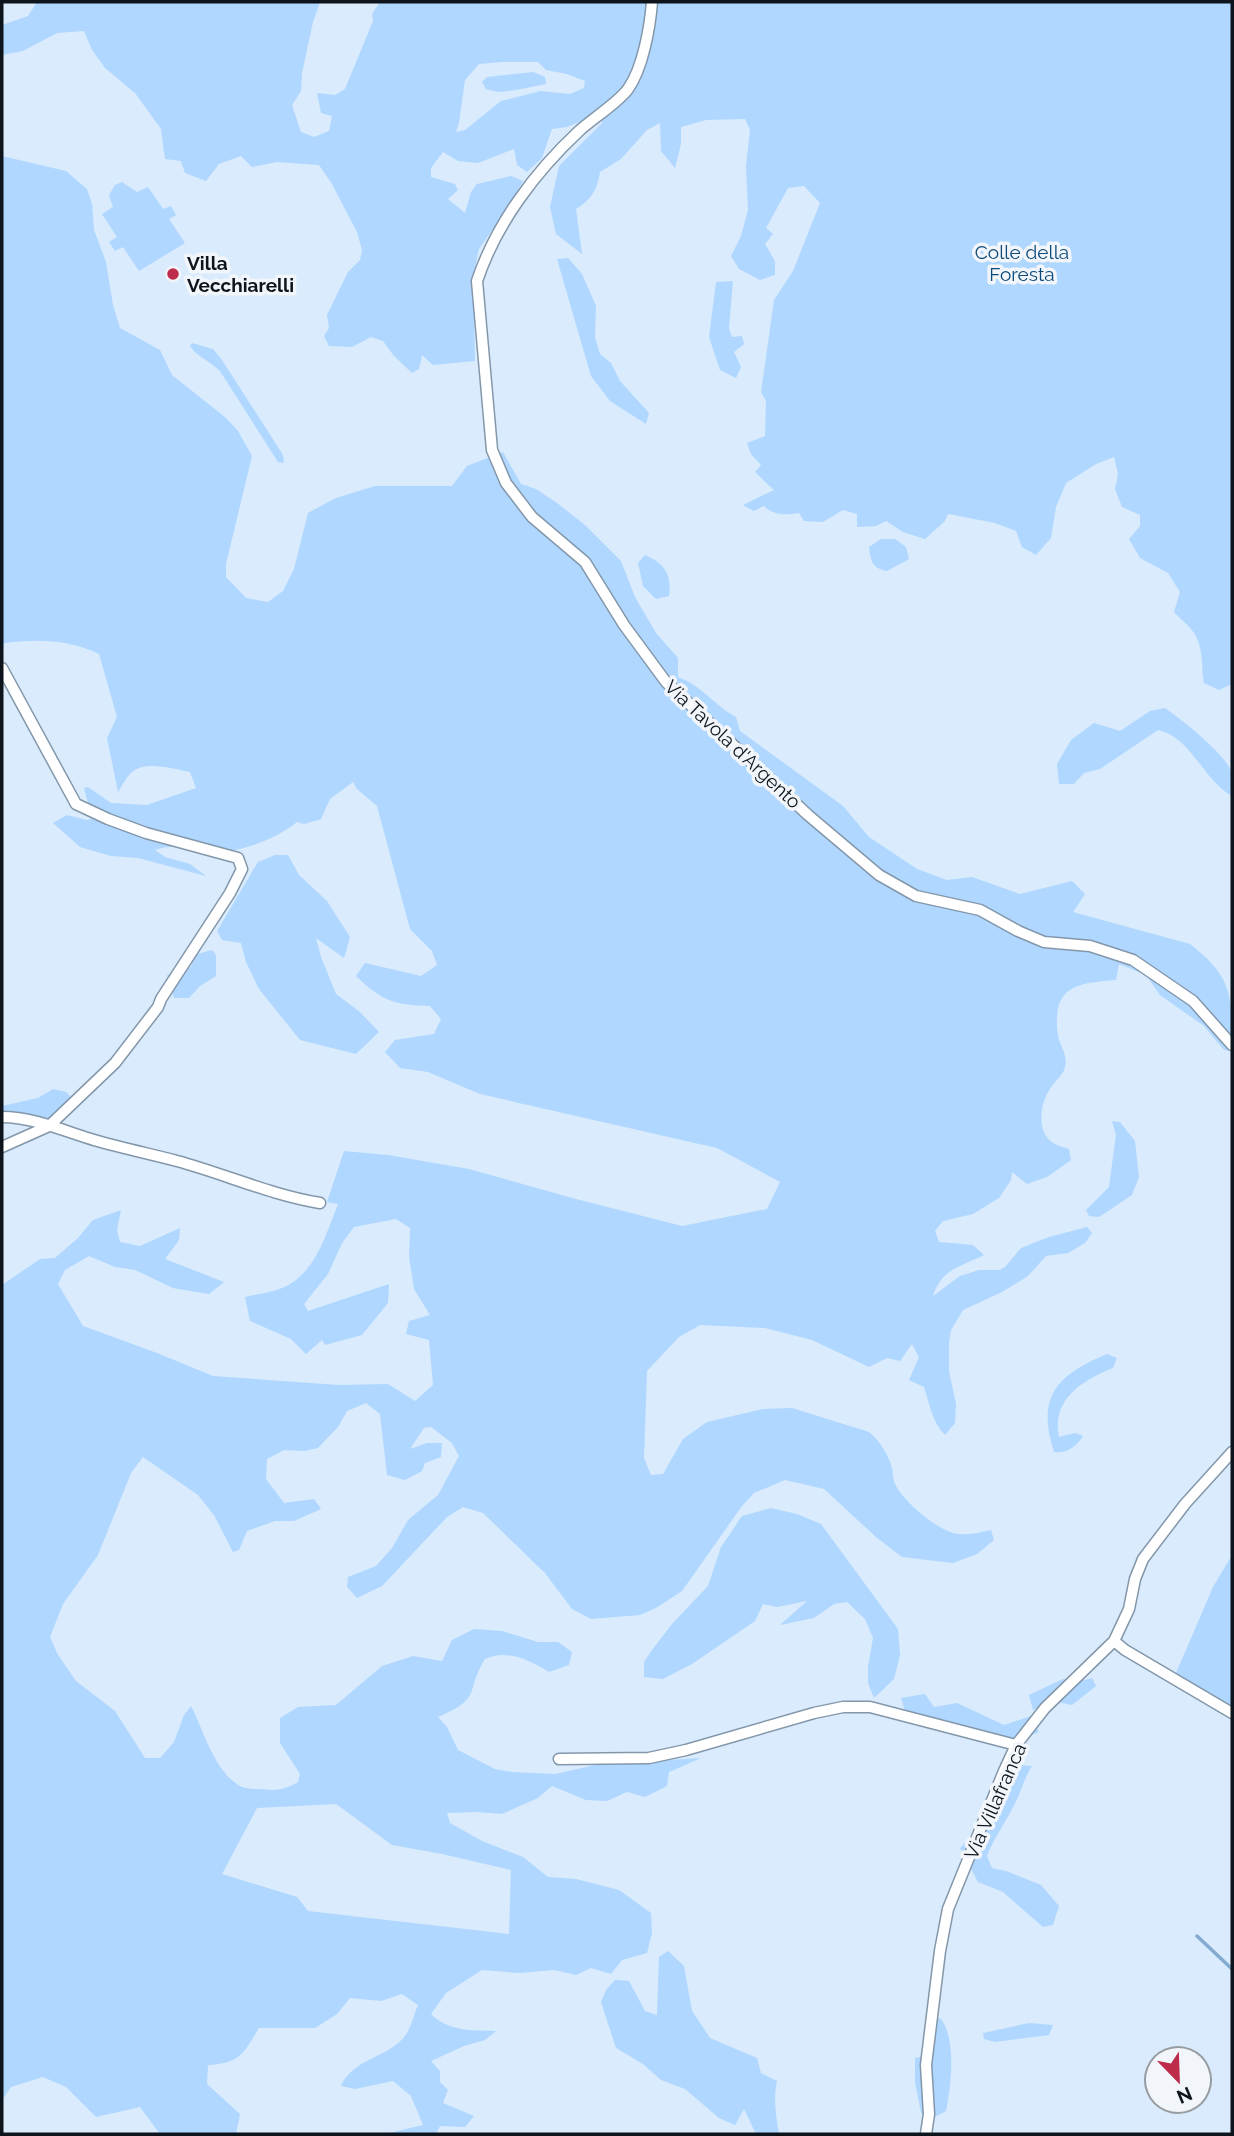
<svg xmlns="http://www.w3.org/2000/svg" width="1234" height="2136" font-family="Raleway,sans-serif">
<style>
.green{fill:#afd7ff;fill-rule:evenodd}
.lines{fill:none;stroke-linecap:round;stroke-linejoin:round}
.stream{stroke:#83aad0;stroke-width:3.5}
.street-casing{stroke:#8397ab;stroke-width:13}
.street{stroke:#fff;stroke-width:10}
.poi-dot{fill:#bd2c4b;stroke:#f2f6fa;stroke-width:2.5}
.labels{text-anchor:middle;dominant-baseline:central;stroke-width:7;stroke-linejoin:round;paint-order:stroke}
.park-label{font-size:19px;fill:#0d4a7a;stroke:#f2f6fa}
.poi-label{font-size:19px;font-weight:bold;fill:#0d141b;stroke:#f2f6fa;text-anchor:start}
.street-label{font-size:19px;fill:#0d141b;stroke:#f2f6fa}
</style>
<rect width="100%" height="100%" fill="#d9ebfc"/>
<path class="green" d="M37,2H320L313,22L302,73L301,91L292,105L301,132L314,137L329,131L332,116L321,113L317,93L335,95L345,89L373,21L372,14L380,2H1232V684L1219,690L1204,683C1201,667 1204,648 1194,633C1189,625 1180,619 1174,612L1180,592L1168,573L1140,558L1129,539L1140,526V515L1122,507L1115,489L1118,474L1114,457L1096,464L1066,483L1056,507L1051,538L1036,555L1022,547L1016,531L995,523L948,514L945,521L925,539L903,532L886,521L876,526L857,527V514L843,510L823,522L804,521L799,513C786,515 774,516 764,506L754,511L743,505L774,490L755,472L761,465L751,454L747,443L765,436L766,401L761,392L774,300L793,271L820,203L804,186L788,188L766,228L773,234L765,244L775,261V275L760,280L739,269L731,256L741,236L748,210L746,166L750,130L745,119L706,120L681,127V144L675,168L661,151L660,123L647,130L621,159L600,172C597,190 592,199 576,209L582,254L556,234L550,207L559,166L603,122L592,117L567,127L552,129L542,158L527,172L517,165L514,149L478,163L458,161L443,152L431,168V177L455,184L458,190L448,199L465,213L471,192L477,184L511,176L523,181L511,203L479,249L473,277L475,361L433,365L422,355L419,369L412,373L394,356L383,341L371,337L352,347L329,346L324,336L329,328L327,315L348,272L360,260L362,250L357,232L332,184L319,165L277,162L252,167L241,156L219,164L206,181L185,173L181,161L165,159L161,129L135,93L105,68L92,50L84,31L57,33L23,51L2,55V25L28,16ZM502,62H538L546,70L567,74L585,81L584,88L570,94L541,91L501,101L465,130L456,132L459,123L465,80L479,64Z
M533,72L545,77L546,84L516,90L498,92L486,89L482,82L487,77Z
M2,156L66,171L87,189L92,204L94,230L106,262L113,305L120,328L160,350L172,375L226,418L238,431L252,456L226,564V577L246,598L268,602L283,591L294,569L308,513L336,498L375,486H452L467,466L503,452L521,484L536,489L557,503L585,525L621,561L635,597L656,633L678,658V677C701,685 715,706 736,717L740,731L843,806L869,837L917,869L947,880L972,877L1020,894L1072,881L1085,894L1073,912L1190,944C1234,978 1232,997 1232,1051L1224,1050L1204,1026L1160,995L1146,975L1119,964L1116,980C1076,983 1051,986 1058,1036C1060,1046 1068,1055 1065,1067C1064,1074 1054,1082 1050,1089C1040,1103 1036,1132 1053,1143C1058,1146 1064,1147 1069,1149L1071,1160L1047,1177L1027,1184L1012,1172L1011,1180L999,1198L973,1214L943,1221L935,1231L939,1242L973,1245L984,1255C961,1267 942,1268 933,1296L960,1276L979,1270H999L1005,1267L1021,1248L1049,1237L1087,1227L1092,1233L1085,1243L1068,1253L1046,1256L1028,1276L1002,1292L963,1310L951,1330L949,1343V1371L956,1404L955,1423L945,1435C932,1422 930,1405 924,1387L909,1380L919,1357L912,1344L900,1361L887,1358L869,1367L812,1340L765,1328L700,1325L679,1337L647,1371L644,1458L651,1475L663,1474L683,1439L707,1422L763,1409L792,1408L869,1432C880,1441 888,1454 892,1468C893,1473 893,1480 895,1484C903,1501 935,1528 953,1533C964,1536 979,1533 991,1530L994,1540L977,1554L953,1563L902,1557L876,1537L824,1489L785,1480L754,1493L742,1506L682,1591L656,1608L640,1615L591,1619L572,1609L545,1573L483,1513L463,1507L447,1517L382,1586L357,1598L347,1587L348,1577L376,1566L392,1548L408,1520L438,1495L459,1456L452,1443L431,1427L424,1428L410,1449L427,1443H442L441,1457L425,1463L422,1471L405,1480L387,1475L380,1414L366,1403L347,1411L338,1427L318,1448L304,1451L284,1450L267,1459L266,1479L284,1503L314,1499L321,1509L294,1521H275L247,1531L239,1550L233,1552L214,1515L198,1495L143,1457L131,1473L98,1555L63,1604L50,1637L58,1655L76,1681L115,1711L145,1758H160L174,1742L184,1715L191,1706C204,1731 214,1771 240,1786C245,1789 255,1789 261,1789C277,1791 284,1790 298,1782L300,1774L280,1743V1718L298,1707L336,1705L382,1666L413,1656L442,1661L452,1640L474,1629L502,1631L538,1642H558L572,1652L569,1665L549,1672C529,1660 507,1649 485,1659C464,1693 484,1697 438,1717L447,1727L458,1750L495,1769L512,1772L555,1774L600,1764L701,1758L669,1772L667,1786L645,1797L627,1792L607,1801L586,1800L552,1786L538,1798L502,1814L478,1812L447,1813L450,1823L482,1841L523,1857L548,1877L576,1879L619,1890L651,1913L652,1933L647,1953L622,1960L611,1974L591,1968L576,1975L554,1970L518,1973L482,1970L446,1993L431,2014C449,2032 471,2030 496,2031L485,2040L464,2046L431,2061L440,2071V2082L448,2090L443,2103L474,2116L465,2127L440,2126L436,2134H385L423,2125L411,2096L393,2081L355,2089L341,2086C352,2059 388,2058 405,2036C411,2028 414,2014 418,2005L402,1994L381,2001L350,1998L337,2014L315,2028H259C243,2054 240,2063 208,2065L207,2084L240,2114L236,2134H160L140,2107L96,2117L66,2087L43,2077L11,2087L2,2100V1285L40,1259L55,1258L78,1238L93,1220L121,1210L117,1230L120,1242L140,1246L180,1228L179,1240L165,1259L224,1282L209,1294L173,1288L135,1270L115,1267L89,1256L65,1270L58,1284L83,1326L157,1353L213,1376L339,1385L388,1384L415,1401L433,1385L429,1340L406,1334L409,1321L430,1315L414,1289L409,1257L410,1228L396,1219L354,1227L342,1243L328,1274L304,1304L308,1311L389,1284L388,1303L362,1335L325,1345L322,1340L306,1354L291,1339L250,1321L245,1297C257,1294 270,1293 282,1288C315,1275 326,1234 338,1204L327,1202L344,1151L388,1155L469,1169L576,1199L682,1226L767,1209L780,1182L717,1148L480,1094L428,1072L400,1068L385,1052L395,1040L434,1034L441,1019L430,1006C394,1005 382,1001 356,976L365,963L421,976L437,965L432,951L410,929L377,806L357,789L353,782L330,799L321,819L304,824L297,822C277,838 247,850 220,852C197,853 179,841 155,850L165,857L190,864L206,876L138,858L111,856L80,847L53,823L67,815L87,820L101,816L88,803L84,788L88,787L111,803L147,805L196,788L190,772C174,769 146,760 132,772C126,777 122,786 118,792L107,738L117,717L99,654C67,639 39,639 5,643L2,646ZM336,1804L392,1845L442,1854L511,1870L509,1934L308,1911L297,1897L222,1874L257,1808Z
M122,182L137,192L148,187L163,209L171,206L176,215L169,219L185,243L139,271L123,247L115,251L109,242L117,237L102,214L113,207L109,195L115,185Z
M568,258L582,274L596,306L595,338L600,354L611,363L620,381L649,413L646,424L610,401L591,376L557,259Z
M733,281L729,328L732,337L742,336L744,344L734,352L741,367L736,378L720,370L709,337L716,282Z
M192,343L213,349L222,360L283,455L284,463L278,462L220,371C211,362 195,355 190,346Z
M881,539H895L906,547L909,559L887,571C872,568 871,562 869,547Z
M645,555C664,563 672,574 669,596L656,599L643,586L638,563Z
M1165,708C1181,719 1229,757 1232,774C1234,780 1232,789 1232,796C1203,780 1192,738 1158,730L1100,769L1084,773L1074,784H1059L1057,764L1071,740L1094,723L1120,731L1150,711Z
M275,855H288L299,875L327,901L350,937L344,958L316,938L321,957L336,994L360,1012L379,1032L356,1054L300,1040L259,989L246,962L241,943L222,940L217,931L258,862Z
M212,950L216,955V976L200,986L189,998H174L167,975L191,967L194,955Z
M53,1089L66,1092L70,1096L68,1110L56,1120C31,1116 31,1109 4,1116L2,1106L38,1098Z
M1112,1121L1120,1122L1135,1141L1139,1177L1132,1195L1099,1217L1089,1216L1086,1210L1109,1187L1116,1135Z
M1107,1354L1117,1358L1113,1368C1083,1380 1051,1399 1059,1437L1075,1433L1083,1436C1077,1446 1067,1454 1054,1452C1036,1396 1057,1375 1107,1354Z
M771,1508L797,1514L821,1524L898,1629L900,1655L894,1679L874,1698L868,1683V1667L873,1638L865,1619L847,1602L834,1604L814,1618L780,1625L807,1601L777,1607L763,1604L755,1621L692,1664L663,1679L644,1677V1662L652,1650L672,1624L708,1586L721,1547L742,1516Z
M1232,1555V1707L1176,1673L1213,1587Z
M1092,1678L1096,1686L1072,1705L1057,1702L1033,1710L1029,1695L1063,1679L1081,1681Z
M925,1694L934,1707L957,1703L1004,1725L1031,1716L1039,1732L1018,1741L906,1715L901,1698Z
M1015,1765L1032,1766C1025,1777 1023,1786 1018,1797C1009,1818 995,1835 987,1856L992,1868L1006,1871L1041,1885L1059,1906L1053,1925L1043,1927L1003,1892L978,1882L960,1848L978,1830L986,1798L992,1787Z
M668,1951L684,1966L692,2011L710,2038L757,2058L761,2073L777,2081C773,2099 776,2116 779,2134H756L744,2109L735,2125L719,2118L685,2089L661,2080L643,2064L616,2048L601,2002L606,1990L615,1980L629,1981L645,2011L657,2015L659,1957Z
M940,2018C957,2037 951,2087 946,2111L933,2118L921,2113L915,2082V2058L925,2056L936,2020Z
M1029,2023L1053,2025L1049,2035L995,2042L984,2039L983,2033Z"/>
<g class="lines">
<path class="stream" d="M1197,1936L1232,1969"/>
<defs>
<path id="street" d="M652,2C650,27 643,68 628,89C619,102 592,119 579,131C535,172 496,224 477,281L492,450L506,483L532,517L585,562L624,625L666,682L808,815L879,875L916,896L980,910L1018,931L1044,942L1090,946L1133,960L1193,1001L1232,1045
M2,668L76,804L108,819L146,833L238,858L242,869L230,893L161,999L158,1007L115,1063L49,1126L2,1147
M2,1117C33,1117 64,1131 94,1140C122,1148 150,1154 177,1161C225,1174 271,1195 320,1203
M1114,1641L1125,1650L1232,1713
M559,1759L649,1758L686,1750L814,1713L843,1707H870L1016,1745
M926,2134L929,2114L926,2065L940,1951L948,1909L1004,1771L1016,1745L1045,1708L1114,1641L1129,1609L1135,1579L1143,1559L1185,1504L1232,1452"/>
</defs>
<use href="#street" class="street-casing"/>
<use href="#street" class="street"/>
</g>
<circle class="poi-dot" cx="173" cy="274" r="7"/>
<g class="labels">
<g class="park-label">
<text x="1022" y="252">Colle della<tspan x="1022" dy="22">Foresta</tspan></text>
</g>
<g class="poi-label">
<text x="187" y="263">Villa<tspan x="187" dy="22">Vecchiarelli</tspan></text>
</g>
<g class="street-label">
<text transform="translate(733 744) rotate(43)">Via Tavola d'Argento</text>
<text transform="translate(995 1801) rotate(-66)">Via Villafranca</text>
</g>
</g>
<rect width="1234" height="2136" fill="none" stroke="#0d141b" stroke-width="7"/>
<g transform="translate(1178 2080) rotate(157)"><circle r="33" fill="#f2f6fa" stroke="#969ca1" stroke-width="2"/>
<path d="M0-5L12 26L0 18L-12 26Z" fill="#bd2c4b"/>
<text y="-10" font-size="19" font-weight="bold" text-anchor="middle" fill="#0d141b">N</text>
</g>
</svg>
